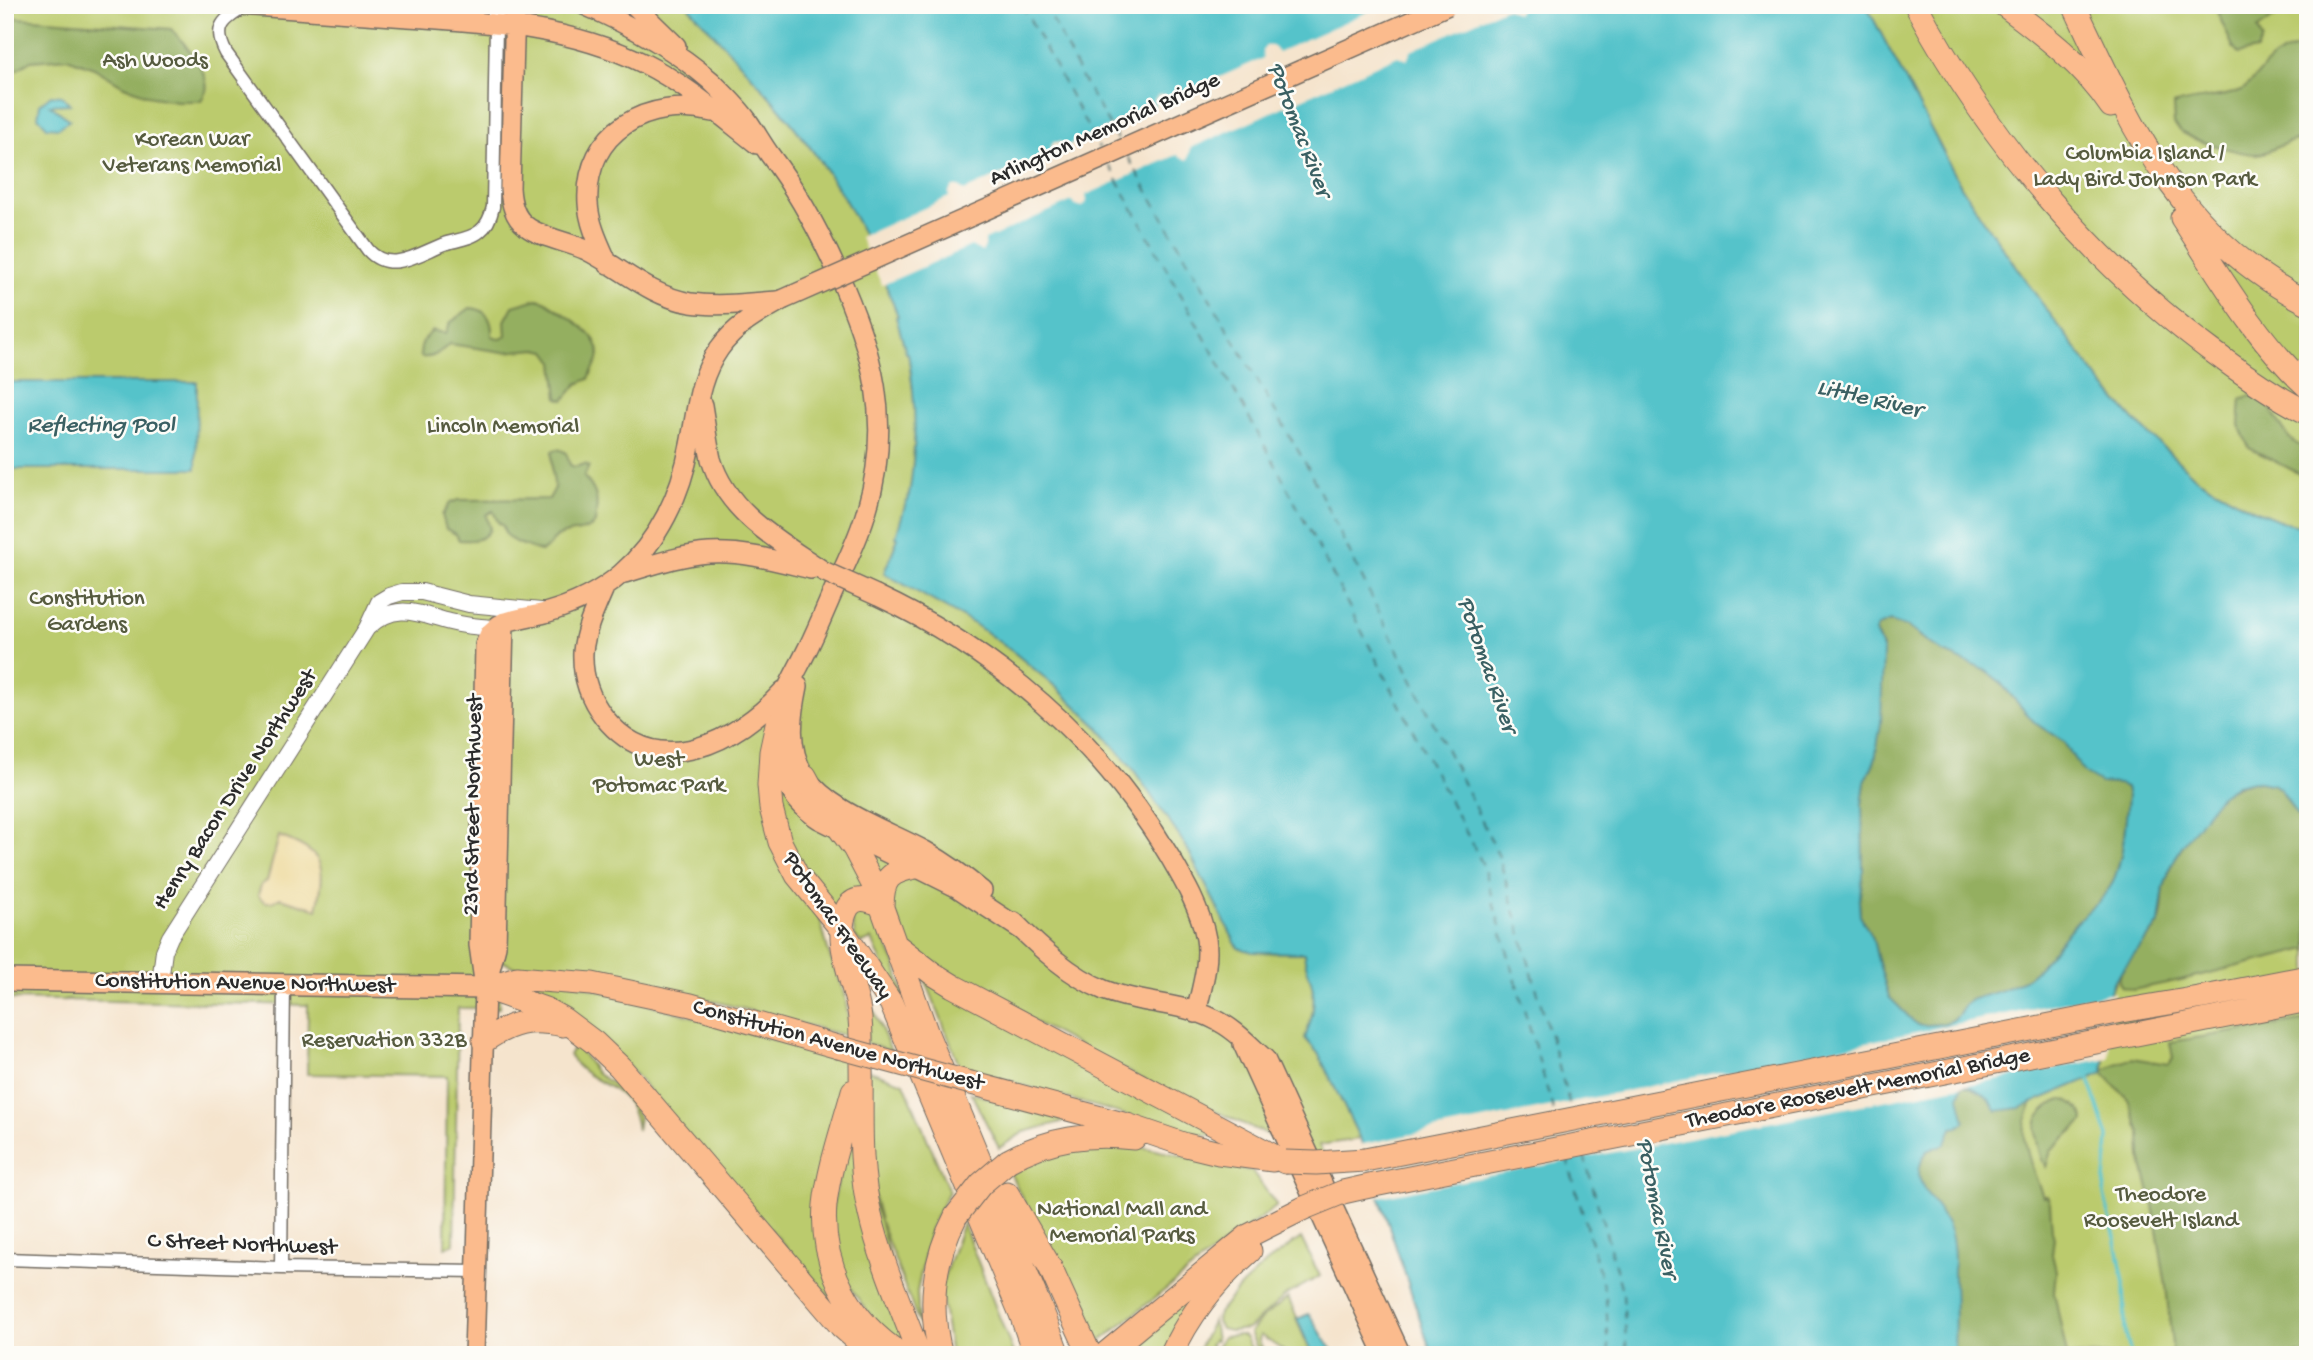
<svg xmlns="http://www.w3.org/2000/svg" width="2313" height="1360" font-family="'Gochi Hand',sans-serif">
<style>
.green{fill:#bbcb6d;stroke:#737b4c;stroke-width:2}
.forest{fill:#94af60;stroke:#606d46;stroke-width:2}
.sand{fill:#eeda9e;stroke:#8c8264;stroke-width:2}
.water{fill:#55c3ca;stroke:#40777a;stroke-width:2;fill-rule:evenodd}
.pier{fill:#f5e4cd}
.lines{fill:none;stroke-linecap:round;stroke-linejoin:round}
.stream{stroke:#55c3ca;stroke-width:3.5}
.ferry{stroke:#3a6063;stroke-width:2;stroke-dasharray:9 7;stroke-linecap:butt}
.minor-casing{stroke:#726c64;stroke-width:15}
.tertiary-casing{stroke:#726c64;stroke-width:18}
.primary-casing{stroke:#726c64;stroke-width:22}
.trunk-casing{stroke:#726c64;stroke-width:24}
.motorway-casing{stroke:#726c64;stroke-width:25}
.minor{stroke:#fff;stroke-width:12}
.tertiary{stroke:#fff;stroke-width:16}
.primary{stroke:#fbbb8d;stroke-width:19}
.trunk{stroke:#fbbb8d;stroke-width:21}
.motorway{stroke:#fbbb8d;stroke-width:23}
.primary-bridge-casing{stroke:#726c64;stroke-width:22;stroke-linecap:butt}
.motorway-bridge-casing{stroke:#726c64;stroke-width:25;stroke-linecap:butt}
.primary-bridge{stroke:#fbbb8d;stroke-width:19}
.motorway-bridge{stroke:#fbbb8d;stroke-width:23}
.labels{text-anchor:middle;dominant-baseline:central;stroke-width:5;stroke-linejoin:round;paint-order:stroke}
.park-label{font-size:23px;fill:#565b3f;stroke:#fdfcf7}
.street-label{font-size:23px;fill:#2b2b2b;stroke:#fdfcf7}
.water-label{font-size:24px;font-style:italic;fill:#3a6063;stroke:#fdfcf7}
</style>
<rect width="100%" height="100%" fill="#fdfcf7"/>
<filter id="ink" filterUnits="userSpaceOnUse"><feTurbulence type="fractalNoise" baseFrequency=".0143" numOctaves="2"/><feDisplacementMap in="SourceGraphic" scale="14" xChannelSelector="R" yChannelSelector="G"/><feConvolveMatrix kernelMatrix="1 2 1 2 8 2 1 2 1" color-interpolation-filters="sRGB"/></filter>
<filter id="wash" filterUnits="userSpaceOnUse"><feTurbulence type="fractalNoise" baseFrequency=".00686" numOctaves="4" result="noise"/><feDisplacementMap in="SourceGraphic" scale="28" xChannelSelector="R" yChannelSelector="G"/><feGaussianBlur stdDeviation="1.57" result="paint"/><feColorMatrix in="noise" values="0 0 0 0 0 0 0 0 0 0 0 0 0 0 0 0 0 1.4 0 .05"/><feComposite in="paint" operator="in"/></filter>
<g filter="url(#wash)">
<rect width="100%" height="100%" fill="#f5e4cd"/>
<path class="green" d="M5,5H687C742,65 800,125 842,195C865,233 882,275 898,316L896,317L908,352L916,414L912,478L908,502L896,537L898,538L884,573L976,625L1016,654L1056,687L1096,725L1131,766L1186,846L1238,948L1253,952L1304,953C1305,964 1308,971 1311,981C1317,1001 1312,1019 1305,1038L1318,1053L1360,1139L1319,1145L1351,1224L1322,1231L1278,1139L1138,1077L931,967L908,946L883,883L839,908L818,911L829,954L845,995L851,1037L652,985L577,971L514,967L500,960L499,1008H458L454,1244L445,1247L447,1076L307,1074L308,1005L5,999Z
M1866,5H2308V528L2286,523L2252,509L2197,479L2133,419L2104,386L2041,302L1990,230L1961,186Z
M2308,826V1355H1954L1952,1128L2104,1070L2110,991L2122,970L2159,923Z
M870,908L895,963L916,1044L872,939L862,943L855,937L852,920L859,910Z
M922,971L1229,1136L1191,1134L960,1067Z
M517,978L567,981L853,1062L823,1165L818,1217L869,1342L612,1048L528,1003Z
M865,990L891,1051L867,1044Z
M576,1044L597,1074L613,1084L630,1099L639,1117L637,1130C631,1079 591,1090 569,1055Z
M867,1070L904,1083L949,1191L930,1229L917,1292L919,1324L871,1197Z
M971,1093L1069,1120L1024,1132L999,1148Z
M854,1114L913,1355L884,1335L839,1272L830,1215Z
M1128,1144L1252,1171L1277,1206L1204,1259L1094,1346L1009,1171L1043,1150Z
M963,1223L1014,1355H951L940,1288Z
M1250,1238L1166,1355H1121Z
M1301,1238L1320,1276L1286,1295L1248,1329L1230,1331L1221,1329L1217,1321L1218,1313L1241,1286L1266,1263Z
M1288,1298L1297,1318L1296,1319L1312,1355H1290L1260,1335L1259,1342L1263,1349L1257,1348L1250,1333L1262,1318Z
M1213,1320L1216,1341L1213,1340L1210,1346L1213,1348L1210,1353L1212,1355H1196Z
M1239,1335L1245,1337L1253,1351L1273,1355H1216L1214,1352L1223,1337Z"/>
<path class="forest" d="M2214,5H2266L2272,7L2276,16L2258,29L2262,39L2257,50L2238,54L2233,47Z
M5,17L171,29C182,40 211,74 206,91C205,94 203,97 201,101H177L152,97L124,86L94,68L67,58L31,61L5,77Z
M2308,44V69L2299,71V80L2308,82V144L2302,140C2283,140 2273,153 2256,154C2242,154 2199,142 2186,135C2181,133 2178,128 2174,124L2173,105C2194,98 2218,98 2237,92C2251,87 2258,72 2269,62C2279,52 2294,49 2308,44Z
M537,299L545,301C561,313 606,335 598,359C596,366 591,372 589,379L577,384L564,400L558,398L554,362L546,351L537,349L503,352L450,344C440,351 435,359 421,357C419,345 423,338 433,331L446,333L450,323L470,308C487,309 493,320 492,336L501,339L506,336L505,321L513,306Z
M2251,395C2255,397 2262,399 2266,403C2280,418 2284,444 2308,448V478L2249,448L2239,425L2241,399Z
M557,449C570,452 566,456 570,465L575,467L585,464L589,466L584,477C599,493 598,502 595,523C585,534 572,530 559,536C553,539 549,548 542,551C539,552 516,542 512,540C506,537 504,532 503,526L498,522L493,511L486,515L490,529C484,541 472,541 459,540L456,534L446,529L442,515L450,503L458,500L549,499L555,488L552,472V451Z
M1890,621L1908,627L1930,644L1985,670L1999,681L2035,723L2064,742L2075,760L2101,783L2119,784L2126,787L2128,797C2125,825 2124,868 2107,892C2098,905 2083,913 2073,926C2055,948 2040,974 2012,986C1999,992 1984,995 1971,1000C1963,1003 1963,1010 1958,1016C1949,1026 1929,1025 1917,1025L1889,997L1877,957L1873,938L1860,916L1859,900L1863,877L1862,804L1865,782L1875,760L1882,647L1875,632L1878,626Z
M2254,781L2275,785L2281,790L2296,814L2308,826V949L2181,980L2133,990L2122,987L2119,982C2120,960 2148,943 2158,925C2164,915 2162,899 2164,888C2169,864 2201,811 2220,796C2231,788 2241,784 2254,781Z
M2308,1020V1355H2173L2166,1286L2153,1205L2141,1157L2140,1133L2128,1099L2103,1073L2104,1070L2132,1058L2168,1064L2173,1058L2170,1042Z
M1962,1085C1986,1089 2003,1114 2031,1103C2030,1111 2026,1118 2025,1125C2022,1147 2036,1177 2043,1197L2047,1196L2050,1203L2052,1231L2054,1238L2052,1254L2056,1271L2054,1292L2067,1355H1954L1953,1247L1934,1202L1921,1187L1918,1168L1926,1151L1945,1144Z
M2064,1099C2073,1102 2084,1111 2084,1121L2051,1150L2046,1167C2041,1160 2040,1153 2038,1146C2032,1120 2039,1107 2064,1099Z"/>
<path class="sand" d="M279,836C324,853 327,863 317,909L280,898C272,903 264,905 258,895L261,885L267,881Z"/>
<path class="water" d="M687,5H1866L1961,186L1990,230L2041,302L2104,386L2133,419L2197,479L2252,509L2286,523L2308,528V826L2296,814L2281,790L2275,785L2254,781L2237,785L2219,797L2182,846L2169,871L2164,887L2159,923L2113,982L2110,992L2103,1073L2020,1108L1997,1111C1987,1096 1981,1088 1962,1085L1959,1097L1965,1121L1958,1127L1952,1128L1945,1144L1927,1151C1903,1186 1940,1198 1950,1231C1955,1246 1954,1263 1954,1279C1955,1304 1955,1330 1954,1355H1432L1360,1139L1318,1053L1305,1038C1312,1019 1317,1001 1311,981C1308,971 1305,964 1304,953L1253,952L1238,948L1186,846L1131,766L1096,725L1056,687L1016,654L976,625L884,573L898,538L896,537L906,502L908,501C917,451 917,404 908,353H906L896,317L898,316C882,274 865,233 842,195C800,125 742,65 687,5ZM1890,621L1908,627L1944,653L1985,670L1999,681L2035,723L2064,742L2075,760L2086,774L2101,783L2119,784L2126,787L2128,797C2125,825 2124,868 2107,892C2098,905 2083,913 2073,926C2054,948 2040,974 2012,986C1999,992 1984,995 1971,1000C1963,1003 1963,1010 1958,1016C1949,1026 1929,1025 1917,1025L1889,997L1877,957L1873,939L1860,916L1859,900L1863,877L1862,804L1865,782L1875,760L1881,723L1883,652L1875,632L1878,626Z
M51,95L62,96L70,104L50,105L70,120L58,128L47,127L38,117L40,104Z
M5,382H197L196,469H5Z
M1309,1314L1335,1355H1313L1297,1319Z"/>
<path class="pier" d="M1375,5H1520L1521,8L1517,14L1506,8L1411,51L1407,60L1398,56L1299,100L1295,110L1285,106L1191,148L1188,160L1177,155L1086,195L1087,201L1083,207L1076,205L1072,201L985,240V246L982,252L971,246L882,285L860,237L949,197V192L952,187H959L964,191L1050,153V147L1054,142H1061L1066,146L1155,106L1154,100L1158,95H1165L1170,99L1263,58L1262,51L1266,46H1272L1278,52L1376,8Z
M2114,992L2109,1058L1384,1196H1378L1367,1159L1359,1145Z"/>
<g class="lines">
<path class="stream" d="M2088,1076L2108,1137L2104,1195L2116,1241L2124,1283L2125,1330L2131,1355"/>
<path class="ferry" d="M1022,5L1099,148
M1045,5L1079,73L1118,140
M1128,157L1307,466L1498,854L1571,1109
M1109,165L1276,466L1482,863L1554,1113
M1584,1155L1623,1294L1627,1355
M1567,1158L1606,1296L1609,1355"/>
</g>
</g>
<g filter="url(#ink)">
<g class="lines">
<defs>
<path id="minor" d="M246,6C224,19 212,27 226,53L368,250C390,275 420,253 444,244C456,240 471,239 480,231C488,225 491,216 493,207L496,24
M5,1259L281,1268L478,1271
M281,1268L284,985"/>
<path id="tertiary" d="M496,5V24
M368,627C397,601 418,614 450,622C465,626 479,627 494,628
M160,982L164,951L170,937L367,628L379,602L389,596L402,592H422L469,604L541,611"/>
<path id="primary" d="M238,5C295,9 351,13 408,17C490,22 570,27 645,64C687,85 721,116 757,144
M515,5L510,188C511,203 514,217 526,226C539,237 569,242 586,250C622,268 649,296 691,303C719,307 749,303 777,301
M584,5C628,24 675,49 711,81C723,93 737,106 747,120C755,131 762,144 770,155C798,192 817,227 836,269C873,350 893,421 867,509C860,535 848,559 837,583C827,605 818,628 807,650C795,675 781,695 777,723C773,761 786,798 819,819L958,888L1022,930
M634,5L676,46
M608,264C599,244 589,224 588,203C584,131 649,96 713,112
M702,405C705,423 707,441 711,459C727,513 779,541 823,571
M625,573C652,565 681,555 709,553C744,551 778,561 811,569
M605,586C596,607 585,629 583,652C582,676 590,699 604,717C657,784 738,741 783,691
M876,595C998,652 1101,741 1170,857C1184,881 1201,910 1206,939C1210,963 1201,990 1196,1013
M798,686C792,715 787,748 804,775C829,812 887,830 925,851C946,863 964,876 982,891
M1014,922C1040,948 1070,976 1104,990C1139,1004 1180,1002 1214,1019C1234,1028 1249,1045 1265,1059L1401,1355
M487,981L496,946L504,622
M1243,1044L1385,1355
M474,1355L485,988L479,945L485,645L490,633L499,625C513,618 529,617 545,613C573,605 599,593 621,574C659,541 681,494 690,445C697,410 698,379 719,349C735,326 759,313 782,300"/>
<path id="trunk" d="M5,980L485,988"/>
<path id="motorway" d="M1916,5C1990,144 2099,271 2227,362C2253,381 2279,399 2308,413
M2004,5C2044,35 2083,64 2111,106
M2074,5C2132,128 2180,238 2308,303
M2182,218C2220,276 2256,340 2308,387
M777,724L771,752L769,785L771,808L780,842L797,875L842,930L891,1003L1021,1314L1035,1355
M805,776L817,798L854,848L875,888L927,1034L1045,1319L1058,1355
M882,905C871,901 857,894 848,907C831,935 854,982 859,1011C862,1029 861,1047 861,1065C862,1114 858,1165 870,1214C881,1262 902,1308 919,1355
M882,905C883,878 889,872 916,867
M897,946L932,973L953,986L1285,1162
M485,988L545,1009L563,1019L595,1043L620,1067L841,1326L874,1355
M485,988L517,978L592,984L691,1005L838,1047
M484,1041C512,1022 529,1018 563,1025
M971,1083L1127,1125L1186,1145L1219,1153L1273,1160
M853,1091C843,1128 829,1167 825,1205C820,1266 851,1323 902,1355
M1365,1160L2122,1011L2204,997L2308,977
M1008,1161C1049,1138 1088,1133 1134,1138
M1374,1185L2308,1000
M1007,1193L1050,1267L1090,1355
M941,1355C928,1307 933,1260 956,1216
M1104,1355L1248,1236L1304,1208
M1171,1355C1189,1315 1217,1280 1250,1251"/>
</defs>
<use href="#minor" class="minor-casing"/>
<use href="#tertiary" class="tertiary-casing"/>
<use href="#primary" class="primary-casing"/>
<use href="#trunk" class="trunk-casing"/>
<use href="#motorway" class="motorway-casing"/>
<use href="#minor" class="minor"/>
<use href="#tertiary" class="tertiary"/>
<use href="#primary" class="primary"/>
<use href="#trunk" class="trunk"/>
<use href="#motorway" class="motorway"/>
<defs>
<path id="primary-bridge" d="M782,300L1448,5
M823,571L876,595"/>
<path id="motorway-bridge" d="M838,1047L971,1083
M1285,1162L1316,1163L1365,1160
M1304,1208L1343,1192L1374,1185
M956,1216L981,1184L1008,1161"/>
</defs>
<use href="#primary-bridge" class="primary-bridge-casing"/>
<use href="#motorway-bridge" class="motorway-bridge-casing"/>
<use href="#primary-bridge" class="primary-bridge"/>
<use href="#motorway-bridge" class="motorway-bridge"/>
</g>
</g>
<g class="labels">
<g class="park-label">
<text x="155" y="61">Ash Woods</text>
<text x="192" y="140">Korean War<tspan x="192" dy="26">Veterans Memorial</tspan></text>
<text x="2145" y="154">Columbia Island /<tspan x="2145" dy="26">Lady Bird Johnson Park</tspan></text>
<text x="503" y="427">Lincoln Memorial</text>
<text x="87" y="599">Constitution<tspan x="87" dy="26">Gardens</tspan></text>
<text x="659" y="760">West<tspan x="659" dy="26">Potomac Park</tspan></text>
<text x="384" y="1041">Reservation 332B</text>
<text x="2161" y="1195">Theodore<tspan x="2161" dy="26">Roosevelt Island</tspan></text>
<text x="1122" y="1210">National Mall and<tspan x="1122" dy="26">Memorial Parks</tspan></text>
</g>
<g class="street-label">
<text transform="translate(1105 130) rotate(-24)">Arlington Memorial Bridge</text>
<text transform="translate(236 790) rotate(-57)">Henry Bacon Drive Northwest</text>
<text transform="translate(474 805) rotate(-89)">23rd Street Northwest</text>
<text transform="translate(837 926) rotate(55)">Potomac Freeway</text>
<text transform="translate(245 984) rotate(1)">Constitution Avenue Northwest</text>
<text transform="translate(838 1046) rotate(15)">Constitution Avenue Northwest</text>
<text transform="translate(1858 1089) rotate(-11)">Theodore Roosevelt Memorial Bridge</text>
<text transform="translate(242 1245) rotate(2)">C Street Northwest</text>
</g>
<g class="water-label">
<text transform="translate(1298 130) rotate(69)">Potomac River</text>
<text transform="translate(1869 400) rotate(13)">Little River</text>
<text x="101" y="426">Reflecting Pool</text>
<text transform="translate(1486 665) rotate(71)">Potomac River</text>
<text transform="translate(1656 1208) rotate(79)">Potomac River</text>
</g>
</g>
<rect width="2313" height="1360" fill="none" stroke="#fdfcf7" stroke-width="28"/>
</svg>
